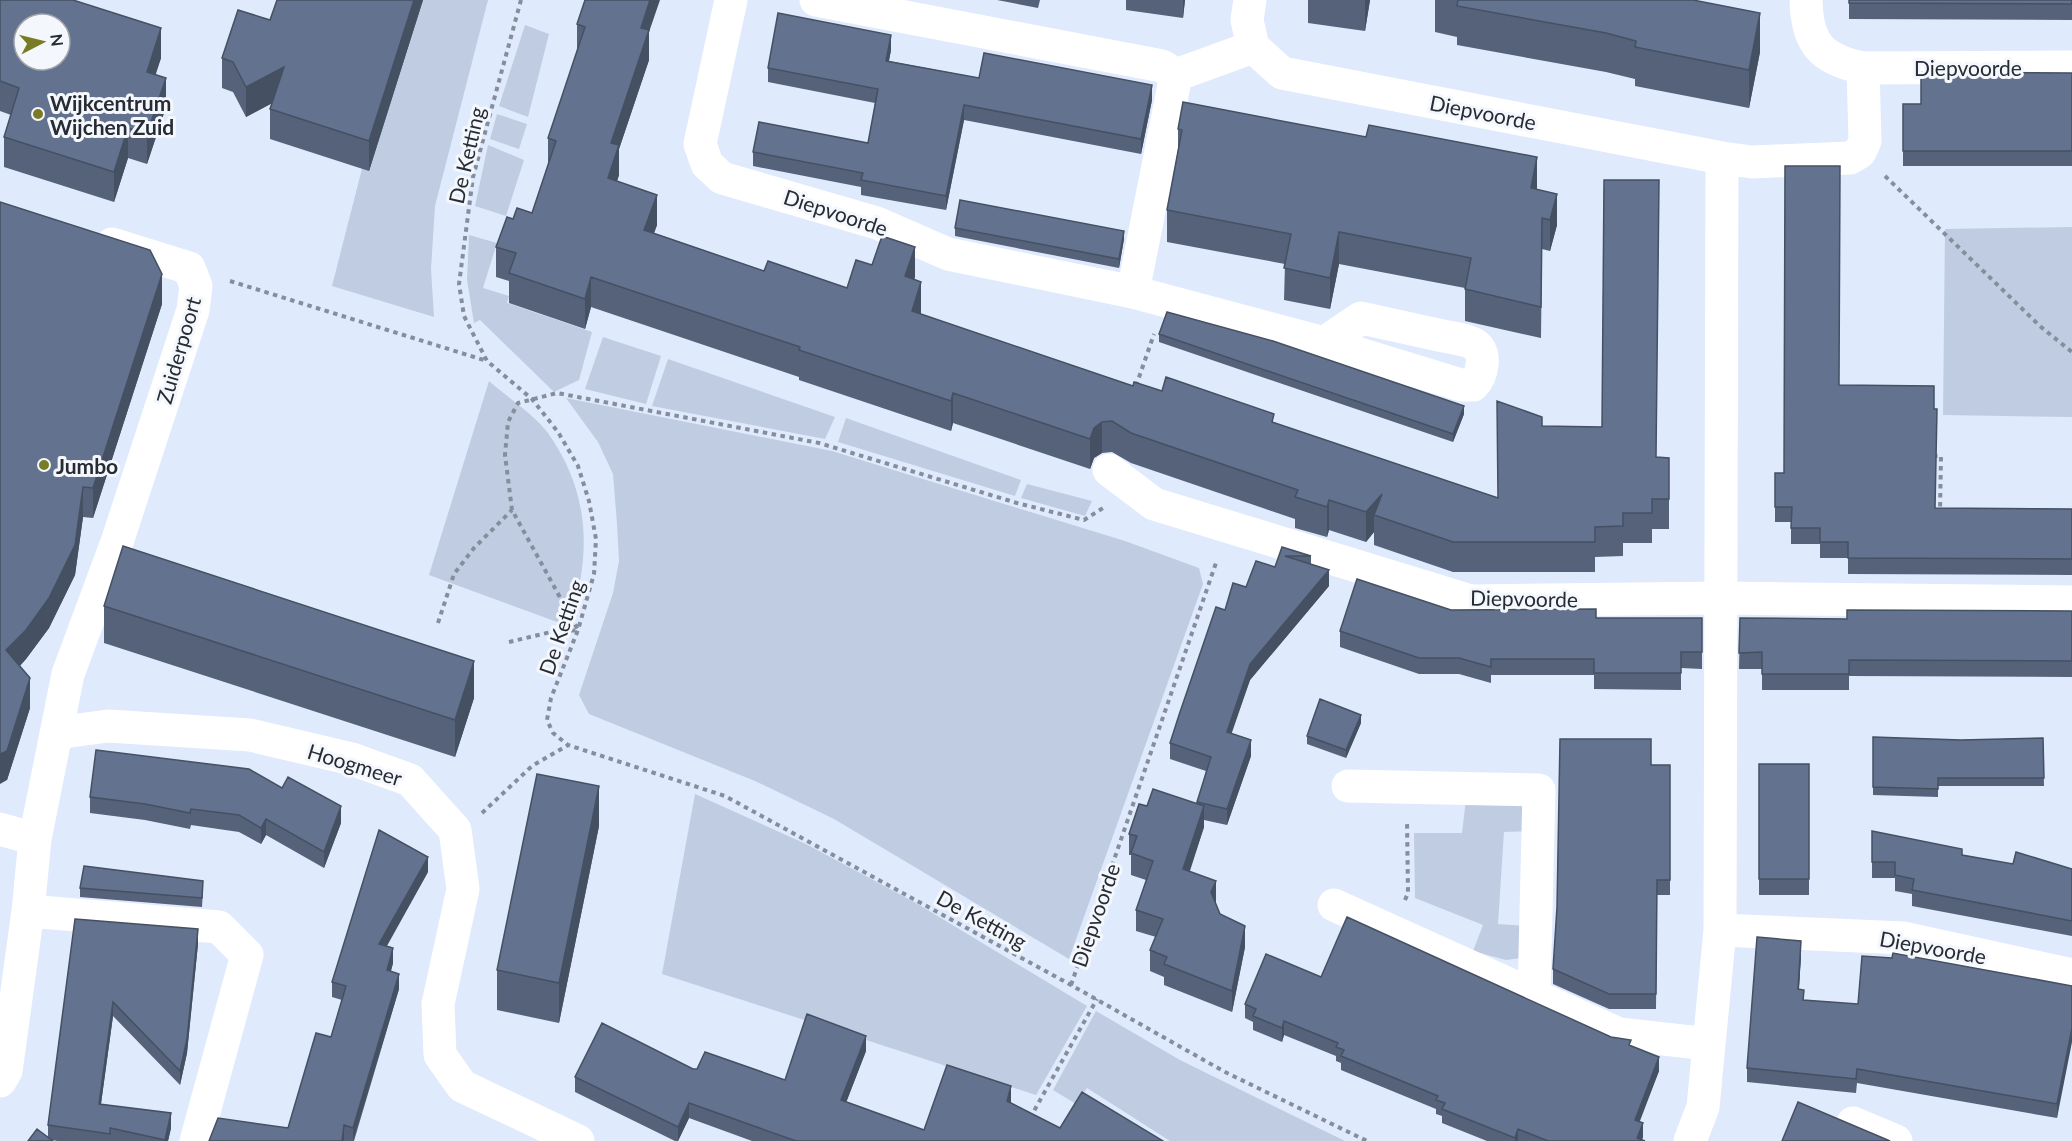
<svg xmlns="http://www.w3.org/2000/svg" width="2072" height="1141" font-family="Lato,sans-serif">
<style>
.green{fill:#c0cce2}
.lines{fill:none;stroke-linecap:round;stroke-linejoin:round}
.path{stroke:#858e9c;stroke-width:4;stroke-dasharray:4.5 4.5;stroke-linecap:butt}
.minor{stroke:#fff;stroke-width:33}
.wall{fill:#55627a}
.shaded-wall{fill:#455063}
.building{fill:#63728e;stroke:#455063;stroke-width:1.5;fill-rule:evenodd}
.poi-dot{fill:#797c25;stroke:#f4f7fc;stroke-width:2}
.labels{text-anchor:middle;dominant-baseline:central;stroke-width:6;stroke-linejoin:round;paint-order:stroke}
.street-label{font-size:21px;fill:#262b34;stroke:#f4f7fc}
.poi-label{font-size:21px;font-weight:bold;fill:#262b34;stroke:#f4f7fc;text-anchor:start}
</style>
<rect width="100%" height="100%" fill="#dfeafd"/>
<path class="green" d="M412,0H488L435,206L431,269L434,317L332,286L366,153Z
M525,25L549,34L528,117L499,106Z
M497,114L527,124L519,149L490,139Z
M488,145L524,160L506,216L475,206Z
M2072,227V417L1943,415L1945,229Z
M469,235L497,243L483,288L509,296L507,303L592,332L579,380L554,392L480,320L474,323L467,280Z
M603,337L661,356L646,404L585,389Z
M668,359L835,417L825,439L652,406Z
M489,381C506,396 535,415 548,433C591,494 592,557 568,626L429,575Z
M566,398L832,451L1125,541L1199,568L1203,584L1069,959L834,819L755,781L589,714L579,695L613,593L619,561L617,524L613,474L598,442Z
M846,418L1021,480L1015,496L838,442Z
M1027,484L1092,501L1085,516L1021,498Z
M695,794L806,844L916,903L1087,1006L1036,1095L662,974Z
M1466,799L1520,802L1530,817V831L1504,832L1498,924L1526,926L1521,958L1506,960L1473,951L1483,925L1415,898L1414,833H1462Z
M1096,1011L1180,1060L1345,1141H1170L1087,1088L1076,1104L1053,1090Z"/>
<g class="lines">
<path class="path" d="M521,0L473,177L459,284L464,316L487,361L532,399L558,432L578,466L589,501L596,539L594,574L578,630L551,698L547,720L553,733L568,745L725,796L1071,985L1225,1072L1367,1141
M1885,176L2041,327L2072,352
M230,281L487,361
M1136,386L1154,334
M1933,456H1941L1940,513
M438,623L454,574L474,548L512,510
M509,642L551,632L578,630L512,510L505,455L508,422L518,403L557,393L819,443L1017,503L1084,520L1103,508
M482,813L532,766L568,745
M1405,900L1408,893L1407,821
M1071,985L1217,560
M1030,1118L1097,999"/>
<path class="minor" d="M731,0L700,144L707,164L722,178L877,223L948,254L1133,292L1324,343L1461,385H1473C1482,376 1488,352 1474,344C1466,339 1452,338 1443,336C1415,330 1388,324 1361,318L1324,343
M816,0L1162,66L1176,75L1253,47L1282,73L1722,158L1752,162L1850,158L1860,152L1865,141L1863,68C1821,59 1807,44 1806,0
M1250,0L1247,20L1253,47
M1863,68L2072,67
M1133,292L1176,75
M1109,470L1154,504L1471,601L1722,598L2072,602
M56,733L108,726L250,735L352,759L410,780L455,830L463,889L438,1004L440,1055L462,1086L578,1141
M1348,786L1539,790L1534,995
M0,829L35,839
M1334,905L1619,1034L1709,1044
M28,911L219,927L247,955L196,1141
M1720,930L1904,938L2072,975
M0,1081L6,1071L28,911L35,839L68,674L117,542L193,310L196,286L189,268L112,244
M1853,1123L1896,1141
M1690,1141L1703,1107L1720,930L1722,158"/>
</g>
<path class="wall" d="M0,0L161,58L155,74L166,107L147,164L128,158L114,202L4,167V137L11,115L0,111Z
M423,0L369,171L270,139V109L272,103L246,117L233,92L222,88V58L270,20Z
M997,0H1040L1038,8Z
M1126,0H1185L1183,18L1126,10Z
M1308,0H1370L1365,31L1308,23Z
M1435,0H1693L1760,52L1749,108L1635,86V79L1606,72L1457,45V37L1435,32Z
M1849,0H2072V20L1849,19Z
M577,24L649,32V60L619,149V175L617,181L657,225L654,233L764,271L847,288L872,265L915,277L914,279L921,312V314L1133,386L1162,391L1274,423L1498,498L1542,426L1657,457L1669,458V529H1652V543H1623V556L1595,557V572H1453L1374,545V532L1366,542L1329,530L1327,537L1295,528V519L1131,463L1112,452L1102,453L1094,458L1090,469L953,423L951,431L799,380V377L591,307L585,329L509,303V281L496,277V247L513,219L532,213L548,165V138L577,51Z
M891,50L889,61L979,78L1152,100L1141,154L964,120L946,210L861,195V187L753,166V152L868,143L875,103L768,82V68Z
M2072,73V166H1903V104H1921Z
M1178,129L1537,189L1557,225L1550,251L1542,249L1541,338L1465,321V288L1339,264L1330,309L1284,300L1285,264L1167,242V210L1178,150Z
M0,202L162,304L93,518L83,517L75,575L49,628L26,659L20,666L30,708L7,780Z
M955,228L1124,239L1119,268L955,236Z
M1159,334L1464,414L1453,442L1159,342Z
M1839,385L1935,508L2072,509V575L1848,574V558H1820V544H1791V522H1775V473H1784Z
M1282,547L1311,556V564L1329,586L1250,680L1231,733L1251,756L1227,825L1204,820V827L1190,871L1216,902V904L1220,914L1245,947L1232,1012L1164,985V977L1150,971V950L1156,937L1136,931V910L1146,880L1131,875V855H1129V834L1147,806L1197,804L1206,771L1170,759V743L1225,610L1246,587L1275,567Z
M104,606L474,698L455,757L104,643Z
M1451,610L1596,618H1702V669L1681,668V690L1594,689V675H1491V683L1459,674H1419L1340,647V631Z
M2072,611V677L1849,676V690H1762V669H1739L1740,618L1847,619Z
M1361,723L1346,758L1307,744V736Z
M1873,737L1961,740L2043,738L2044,786H1938V797L1873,795Z
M1759,764H1809V895H1759Z
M1651,765H1670V895H1657L1656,1009H1609L1553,984V969Z
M90,797L341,823L324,868L266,835L261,844L239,832L191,825L190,829L145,820L90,813Z
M599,826L559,1023L497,1010V970Z
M1872,831L1962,855L2013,864L2072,869V936L1912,906V894L1895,891V878H1872Z
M428,872L387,946L393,963L391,971L399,989L354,1141H344L288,1128L331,1037L342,1000L332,997V982Z
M80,888L203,889L202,907L80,897Z
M75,919L198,944L187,1053L180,1085L113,1016L101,1104L171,1128L168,1141H57L52,1140L48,1137V1125Z
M1801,955L1799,990L1804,1000L1858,1004L2072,986L2057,1118L1857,1083L1856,1093L1747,1082V1068Z
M1321,977L1631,1046L1659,1071L1639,1121L1643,1137L1642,1140L1645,1141H1487L1442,1123V1116L1436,1114V1109L1341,1070V1063L1336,1061V1056L1284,1035L1282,1042L1253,1030V1022L1245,1018V1004Z
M866,1051L846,1102L924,1130L1011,1102V1103L1060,1128L1163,1141H752L689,1118L678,1141H675L575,1092V1077L693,1069L785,1080Z"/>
<path class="shaded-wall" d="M414,0H423L369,171V141Z
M650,0H660L649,32V60L619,149V175L608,208V178L611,143L641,28Z
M1183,0H1185L1183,18Z
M1365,0H1370L1365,31Z
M1760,13V52L1749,108V70Z
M161,28V58L147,102V72Z
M891,35V50L886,75V61Z
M284,67V97L246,117V87Z
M166,78V107L147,164V134Z
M1152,85V100L1141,154V139Z
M964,105V120L946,210V196Z
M128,128V158L114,202V172Z
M1537,157V188L1531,219V188Z
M1557,194V225L1550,251V220Z
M657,195V225L644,260V230Z
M1124,231V239L1119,268V259Z
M1339,232V264L1330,309V278Z
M915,247V277L905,306V276Z
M162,274V304L93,518V488Z
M591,277V307L585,329V299Z
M921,282V312L912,341V311Z
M953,393V423L951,431V401Z
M1464,406V414L1453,442V434Z
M1102,422V453L1094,458L1090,469V439L1094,428Z
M83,487V517L75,575L49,628L26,659L6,680V650Z
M1382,494L1374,515V532L1366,542V512Z
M1329,500V530L1327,537V507Z
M1329,570V586L1250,680L1227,747V732L1250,664Z
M474,661V698L455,757V720Z
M30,678V708L7,780L0,784V754Z
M1361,715V723L1346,758V750Z
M1251,740V756L1227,825V809Z
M599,786V826L559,1023V983Z
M341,806V823L324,868V852Z
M1204,806V827L1183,890V869Z
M266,819V835L261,844V828Z
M428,857V872L379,959V944Z
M1216,881V902L1211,913V892Z
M1245,926V947L1232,1012V991Z
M198,929V944L187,1053L180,1085V1071Z
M1801,941V955L1798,1003V989Z
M393,948V963L387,985V970Z
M399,974V989L353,1141V1128Z
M113,1002V1016L99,1118V1104Z
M1284,1021V1035L1282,1042V1028Z
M2072,1028V1042L2057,1118V1104Z
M866,1036V1051L841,1116V1100Z
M1659,1057V1071L1635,1134V1120Z
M1011,1086V1102L1007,1116V1101Z
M689,1103V1118L678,1141V1127Z
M171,1113V1128L168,1141H165Z
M1643,1123V1137L1641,1141L1637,1138Z
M344,1125V1141H342Z
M1518,1129V1141H1515V1138Z"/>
<path class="building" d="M0,0H73L161,28L147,72L166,78L147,134L128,128L114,172L4,137L19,88L0,81ZM24,24H60V60H24Z
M277,0H414L369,141L270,109L284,67L246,87L233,62L222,58L238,10L270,20Z
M585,0H650L641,28L649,30L611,143L619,145L608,178L657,195L644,230L764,271L768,261L847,288L856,260L872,265L882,236L915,247L905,276L921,282L912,311L1133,386L1134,382L1162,391L1166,377L1274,414L1272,422L1498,498L1497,401L1542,417V426L1602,427L1604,180H1659L1656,457L1669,458V499H1652V513H1623V526L1595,527V542H1453L1374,515L1382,494L1366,512L1329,500L1327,507L1295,497L1298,490L1131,433L1112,421L1102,422L1094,428L1090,439L953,393L951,401L799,350L800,347L591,277L585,299L509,273L516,253L496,247L507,217L513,219L517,208L532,213L556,141L548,138L585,27L577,24Z
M1458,0H1693L1760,13L1749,70L1635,47L1636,41L1606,33L1457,6Z
M1849,0H2072V4L1849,3Z
M778,13L891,35L886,61L913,66L979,78L984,53L1152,85L1141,139L964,105L946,196L861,180L863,173L753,152L759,122L868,143L878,89L768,68Z
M1921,72L2072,73V151H1903V104H1921Z
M1183,102L1366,137L1369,125L1537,157L1531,188L1557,194L1550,220L1542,218L1541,307L1465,289L1471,258L1339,232L1330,278L1284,268L1291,234L1167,210L1182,130L1178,129Z
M1785,166H1840L1839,385L1934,386V409H1937L1935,508L2072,509V559L1848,558V542H1820V528H1791L1792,507H1775V473H1784Z
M960,200L1124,231L1119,259L955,228Z
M0,202L150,250L162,274L93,488L83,487L75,545L49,598L26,630L6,650L30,678L7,751L0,754Z
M1167,312L1273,341L1464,406L1453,434L1159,334Z
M123,546L474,661L455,720L104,606Z
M1282,547L1311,556H1285L1329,570L1250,664L1227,732L1251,740L1227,809L1197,802L1211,757L1170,743L1179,715L1216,607L1225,610L1233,583L1246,587L1256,561L1275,567Z
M1357,579L1451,610L1596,609V618H1702V652H1681V673H1594V659H1491V667L1459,658H1419L1340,631Z
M1847,610L2072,611V661L1849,660V674H1762V652L1739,653L1740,618L1847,619Z
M1320,699L1361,715L1346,750L1307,736Z
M1873,737L1961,740L2043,738L2044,778H1938V789L1873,787Z
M1560,739H1651V765H1670V880H1657L1656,994H1609L1553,969L1557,907Z
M96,750L249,769L282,788L288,777L341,806L324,852L266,819L261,828L239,815L191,809L190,813L145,804L90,797Z
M1759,764H1809V879H1759Z
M537,774L599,786L559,983L497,970Z
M1153,789L1204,806L1183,869L1216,881L1211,892L1220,914L1245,926L1232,991L1164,964L1167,957L1150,950L1163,919L1136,910L1153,861L1131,853L1137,836L1129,834L1139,804L1147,806Z
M379,830L428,857L379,944L393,948L387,970L399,974L353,1128L344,1125L342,1141H209L218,1118L288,1128L316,1033L331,1037L346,986L332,982Z
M1872,831L1962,849V855L2013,864L2016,852L2072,869V921L1912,890L1914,879L1895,875V862H1872Z
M84,866L203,881L202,898L80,888Z
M1347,917L1611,1037L1631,1040L1629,1045L1659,1057L1635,1120L1643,1123L1637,1138L1645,1141H1548L1518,1129L1515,1138L1442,1109L1445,1103L1436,1100L1438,1096L1341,1056L1344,1050L1336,1047L1338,1043L1284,1021L1282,1028L1253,1016L1256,1009L1245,1004L1266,954L1321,977Z
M75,919L198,929L187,1039L180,1071L113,1002L99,1104L171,1113L165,1140L110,1128V1134L48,1125Z
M1757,937L1801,941L1798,989L1804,990L1803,1000L1858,1004L1862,956L1892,958L1893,953L2072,986V1028L2057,1104L1857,1069L1856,1079L1747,1068Z
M807,1014L866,1036L841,1100L924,1130L947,1065L1011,1086L1007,1101L1060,1128L1082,1092L1163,1141H796L689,1103L678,1127L575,1077L602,1023L693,1069H697L705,1052L785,1080Z
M1798,1102L1890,1141H1782Z
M37,1129L53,1141H28Z"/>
<g class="poi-dot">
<circle cx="38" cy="114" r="6"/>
<circle cx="44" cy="465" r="6"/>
</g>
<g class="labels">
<g class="street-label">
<text x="1968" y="67">Diepvoorde</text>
<text transform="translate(1483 112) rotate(11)">Diepvoorde</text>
<text transform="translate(466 155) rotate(-77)">De Ketting</text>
<text transform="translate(836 212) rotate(18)">Diepvoorde</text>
<text transform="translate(178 350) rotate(-74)">Zuiderpoort</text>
<text transform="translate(1524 598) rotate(1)">Diepvoorde</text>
<text transform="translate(561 627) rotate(-71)">De Ketting</text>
<text transform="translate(355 764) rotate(17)">Hoogmeer</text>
<text transform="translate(1095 915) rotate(-71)">Diepvoorde</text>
<text transform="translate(982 919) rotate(29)">De Ketting</text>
<text transform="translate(1933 947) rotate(10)">Diepvoorde</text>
</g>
<g class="poi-label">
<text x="50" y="102">Wijkcentrum<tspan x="50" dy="24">Wijchen Zuid</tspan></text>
<text x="56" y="465">Jumbo</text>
</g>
</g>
<g transform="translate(42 42) rotate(83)"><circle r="28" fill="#f4f7fc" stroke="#a2a5ac" stroke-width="1.5"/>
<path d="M0-4.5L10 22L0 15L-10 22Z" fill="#797c25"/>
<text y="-9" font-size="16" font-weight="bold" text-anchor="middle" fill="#262b34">N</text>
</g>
</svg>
